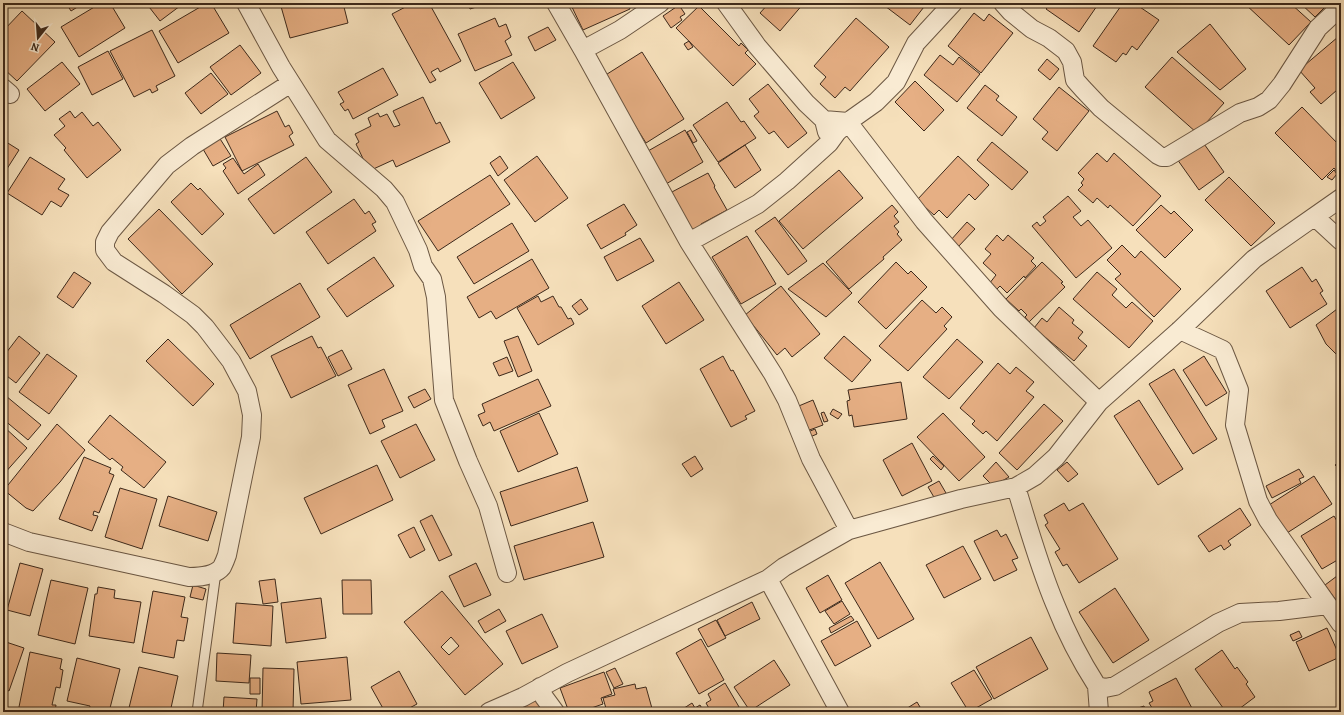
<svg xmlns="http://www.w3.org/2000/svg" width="1344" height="715" font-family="Alegreya,serif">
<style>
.building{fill:#e6af84;stroke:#3d291b;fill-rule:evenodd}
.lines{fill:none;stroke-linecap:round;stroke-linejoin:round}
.lane-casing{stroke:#6b5743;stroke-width:11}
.street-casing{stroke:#6b5743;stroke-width:20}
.lane{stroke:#f9ebd3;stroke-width:9}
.street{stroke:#f9ebd3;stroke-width:18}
</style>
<rect width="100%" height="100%" fill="#f6e0bb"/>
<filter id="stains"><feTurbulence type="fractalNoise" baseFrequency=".005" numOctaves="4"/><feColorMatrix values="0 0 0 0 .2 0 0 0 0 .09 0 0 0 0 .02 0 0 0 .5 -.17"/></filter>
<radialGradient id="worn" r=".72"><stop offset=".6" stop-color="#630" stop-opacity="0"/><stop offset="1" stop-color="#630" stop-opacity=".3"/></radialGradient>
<path class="building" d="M66,3H84L71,11Z
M101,3H110L125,28L79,57L61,27Z
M146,3H184L160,21Z
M207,3H211L229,33L178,63L159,31Z
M280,3H343L348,23L290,38Z
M413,3H429L461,61L440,72L438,68L431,72L436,80L430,83L392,14Z
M468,3H489L470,9Z
M570,3H628L630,9L583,30Z
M769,3H804L780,31L760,13Z
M881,3H927L910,25Z
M1051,3H1099L1079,32L1046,9Z
M1123,3H1134L1159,20L1137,50L1132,46L1126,55L1123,53L1116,62L1093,46Z
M1244,3H1290L1311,22L1289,45Z
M1300,3H1329L1315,17Z
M679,5L685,14L680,17L682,20L671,28L663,16Z
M699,6L739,46L741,43L748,50L745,53L756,64L733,86L676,28Z
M22,11L55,42L17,81L3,68V31Z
M974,13L984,21L989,14L1013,33L981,73L948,46Z
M495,18L499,27L506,24L511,37L505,41L512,55L475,71L458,34Z
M856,18L889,47L850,91L845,87L835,98L820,84L826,77L814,66Z
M1210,24L1246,69L1220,90L1177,52Z
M548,27L556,40L535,51L528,37Z
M152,30L175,76L156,86L158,90L152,93L150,89L134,97L110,51Z
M1338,37L1341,41V95L1337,90L1321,104L1310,92L1315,88L1299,70Z
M689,41L693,47L688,50L684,44Z
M240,45L261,73L231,95L210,67Z
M108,51L123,79L92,95L78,67Z
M642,52L684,119L646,143L604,76Z
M940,55L953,65L959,57L980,74L957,102L924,75Z
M1172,57L1224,103L1197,133L1145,87Z
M1047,59L1059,69L1050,80L1038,70Z
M62,62L80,84L45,111L27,89Z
M513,62L535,98L501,119L479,83Z
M383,68L398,95L353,119L348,109L345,111L340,104L344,102L338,92Z
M211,73L228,94L201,114L185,93Z
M915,81L944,110L924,131L895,102Z
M768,84L807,133L788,148L774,131L769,134L754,116L759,112L749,99Z
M985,85L999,96L996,100L1017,117L1002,136L967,108Z
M1059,87L1089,111L1057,151L1042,139L1048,132L1033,119Z
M423,97L436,124L440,122L450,142L396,167L393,160L369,171L356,144L359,142L355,134L371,126L368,118L378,113L380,117L387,114L394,127L400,125L393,111Z
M727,102L741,122L744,121L756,138L718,162L693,125Z
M1302,107L1341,147V171L1338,173L1334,168L1322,180L1275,133Z
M70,111L75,118L82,112L93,126L98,122L121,150L87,178L64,150L66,148L54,135L65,126L59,119Z
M277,111L285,127L289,125L293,133L289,136L294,145L242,171L225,137Z
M685,130L703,162L666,184L648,151Z
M691,130L697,141L693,143L687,132Z
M217,134L231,156L213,166L200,144Z
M3,140L19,150L3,175Z
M1202,141L1224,172L1199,190L1177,159Z
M992,142L1028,172L1012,190L977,160Z
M745,145L761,170L735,188L718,163Z
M1097,153L1107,162L1114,153L1161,196L1133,226L1110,205L1108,208L1097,198L1093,203L1078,190L1083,185L1081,183L1084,179L1078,173Z
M500,156L508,168L498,176L490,163Z
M537,156L568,198L535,222L504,180Z
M958,156L989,185L975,200L969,194L947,218L939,210L934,215L917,200Z
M30,157L65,179L58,189L69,195L61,207L51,201L42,215L7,193Z
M306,157L332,192L274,234L248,199Z
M233,158L244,174L258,164L265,175L238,194L223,171L226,168L223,164Z
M839,170L863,198L803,249L779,221Z
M1334,170L1337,174L1332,180L1327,177Z
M708,173L715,186L714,187L727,210L701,224L703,229L688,237L670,193Z
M490,175L510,204L438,251L418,221Z
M1229,177L1275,223L1251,246L1205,200Z
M191,183L198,190L200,188L224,214L202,235L171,202Z
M1068,196L1081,211L1073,217L1081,226L1088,220L1112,248L1076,278L1032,226L1037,222L1040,226L1046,221L1043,217Z
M354,199L365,214L369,211L376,222L372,224L376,231L328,264L306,232Z
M624,204L637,225L625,233L626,235L601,249L587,225Z
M892,205L898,212L894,216L899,222L894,226L899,232L897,234L902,240L883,257L884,259L849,289L826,262Z
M1161,205L1171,214L1174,211L1193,230L1165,258L1136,230Z
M159,209L213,264L182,294L128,239Z
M775,217L807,261L788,275L755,231Z
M967,222L975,229L957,248L950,241Z
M512,223L529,251L474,284L457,257Z
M997,235L1003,241L1008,235L1034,258L1031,261L1036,266L1025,278L1024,276L1007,293L1000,286L996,290L989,284L996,275L983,263L991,254L985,249Z
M747,236L776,284L741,304L712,257Z
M640,238L654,261L617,281L604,257Z
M1122,245L1135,258L1141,251L1181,289L1154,317L1115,279L1121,274L1107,260Z
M374,257L394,286L347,317L327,289Z
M532,259L549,288L496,319L491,311L479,318L467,297Z
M896,262L908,274L911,271L927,287L886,329L858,302Z
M1042,262L1063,282L1061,283L1065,287L1029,322L1025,317L1027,315L1021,309L1019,311L1006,299Z
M823,263L852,293L826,317L788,289Z
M1302,267L1312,282L1316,279L1323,291L1320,293L1327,304L1290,328L1266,291Z
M74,272L91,283L73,308L57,297Z
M1097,272L1117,289L1112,295L1126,308L1132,302L1153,321L1129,348L1073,299Z
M679,282L704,320L666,344L642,306Z
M300,283L320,317L250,359L230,325Z
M781,286L820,334L792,357L785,348L777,355L745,315Z
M538,296L541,302L553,296L559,307H561L568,319L571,318L574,324L538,345L517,308Z
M581,299L588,309L579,315L572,306Z
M922,300L936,313L942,307L952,317L944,326L947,329L908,371L879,346Z
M1341,306V359L1326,344L1316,325Z
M1059,307L1074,320L1072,323L1083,332L1078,338L1087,346L1074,361L1034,328L1042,318L1047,322Z
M19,336L40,353L16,383L3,373V357Z
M312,336L318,348L321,347L336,376L291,398L271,356Z
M518,336L532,371L518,377L504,341Z
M844,336L871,360L852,382L824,358Z
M168,339L214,384L193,406L146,361Z
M957,339L983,362L949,399L923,377Z
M342,350L352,369L338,376L328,357Z
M47,354L77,376L49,414L19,392Z
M723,356L731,371L733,370L755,411L745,416L747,419L731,427L700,369Z
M1204,356L1227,393L1206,406L1183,370Z
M507,357L513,371L499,376L493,363Z
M998,363L1010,374L1016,367L1034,382L1026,391L1034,397L997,441L986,431L983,434L972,424L975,421L960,408Z
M384,369L403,411L382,420L385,427L370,434L348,385Z
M1174,369L1217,439L1193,454L1149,384Z
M538,379L551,406L494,431L490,422L483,426L478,415L485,412L482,404Z
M901,382L907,419L854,427L852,415L849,416L847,401L850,400L848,390Z
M425,389L431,399L414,408L408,397Z
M6,396L41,425L28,440L3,419V399Z
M813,400L823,425L804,432L794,408Z
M1139,400L1183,469L1158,485L1114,416Z
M1044,404L1063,421L1017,470L999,453Z
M833,409L842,414L838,419L830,414Z
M824,412L828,421L824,422L821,413Z
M539,413L558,454L518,472L500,431Z
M943,413L985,457L959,481L917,437Z
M110,415L166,462L144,488L121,470L123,467L112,458L110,460L88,442Z
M57,424L85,450L60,482L33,511L26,508L4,490Z
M416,424L435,460L400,478L381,441Z
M3,426L27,448L3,475Z
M815,429L817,434L810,437L808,432Z
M912,443L932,481L902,496L883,460Z
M695,456L703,469L691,477L682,464Z
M933,456L944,466L941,470L930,459Z
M84,457L111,468L109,473L114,475L99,513L94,511L93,515L98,516L92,531L59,519Z
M1341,460V471L1335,465Z
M996,462L1009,477L993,486L983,476Z
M1067,462L1078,474L1068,482L1057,470Z
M377,465L393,500L321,534L304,498Z
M577,467L588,501L511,526L500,492Z
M1299,469L1304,477L1299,479L1301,483L1272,498L1266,486Z
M1314,476L1332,504L1287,533L1269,505Z
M939,481L946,493L935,499L928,487Z
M120,488L157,499L142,549L105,537Z
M168,496L217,512L208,541L159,526Z
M1064,503L1069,511L1083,503L1118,559L1079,583L1067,564L1063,566L1055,552L1060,549L1045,525L1048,523L1044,515Z
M1240,508L1251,525L1228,541L1231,545L1224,550L1221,545L1209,552L1198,536Z
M432,515L452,555L439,561L420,521Z
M1334,516L1341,528V558L1322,569L1301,536Z
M593,522L604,557L524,580L514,546Z
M414,527L425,550L410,558L398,535Z
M997,530L1001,537L1006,534L1018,558L1012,560L1017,570L994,581L974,541Z
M963,546L981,579L944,598L926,565Z
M880,562L914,619L878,639L845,583Z
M20,563L43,569L30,616L7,610Z
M476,563L491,595L464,607L449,576Z
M1341,573V607L1325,585Z
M828,575L842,600L820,613L806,588Z
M275,579L278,602L263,604L259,581Z
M51,580L88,588L75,644L38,635Z
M342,580H371L372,614H343Z
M193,585L206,589L203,600L190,597Z
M98,587L115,590L114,598L141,602L134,643L89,636L95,594H97Z
M1115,588L1149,640L1113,663L1079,612Z
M153,591L185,597L181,617L188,618L184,641L177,640L174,658L142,652Z
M442,591L503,664L465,695L404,622ZM451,637L459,646L449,655L441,647Z
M321,598L326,638L286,643L281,603Z
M842,601L850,614L834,624L825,611Z
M752,602L760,619L725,636L717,620Z
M236,603L273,606L271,646L233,643Z
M499,609L506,621L485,633L478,621Z
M542,614L558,647L522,664L506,631Z
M851,616L854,620L831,633L829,628Z
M716,620L726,638L708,647L698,629Z
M857,621L871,646L835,666L821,641Z
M1327,628L1340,657L1309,671L1296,642Z
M1299,631L1302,637L1293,641L1290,635Z
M1031,637L1048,669L994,699L976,667Z
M701,639L724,680L699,694L676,653Z
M3,641L24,648L9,691L3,688Z
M1222,650L1235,669L1237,667L1248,682L1246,684L1255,697L1235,712H1226L1195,669Z
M30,652L62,659L60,669L63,670L60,688L56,687L52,705H56L55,712H18Z
M217,653L251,655L249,683L216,681Z
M347,657L351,700L301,704L297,662Z
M77,658L120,669L109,712L89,711L90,706L67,701Z
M774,660L790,685L750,711L734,687Z
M139,667L178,676L171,708L176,709L175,712H128Z
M263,668L294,669L293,712H262Z
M615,668L623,684L614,688L606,672Z
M974,670L992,699L969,712L951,683Z
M399,671L417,704L402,712H385L371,687Z
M604,672L612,694L601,698L603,704L580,712H569L560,688Z
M250,678H260V694H250Z
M1176,678L1194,712H1152L1154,711L1149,703L1153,701L1149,692Z
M725,683L742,712H711L706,703L711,700L708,694Z
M635,684L636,689L646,687L653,712H607L603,698L615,695L613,689Z
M224,697L257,699L256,712H223Z
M534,699L544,712H515Z
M917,702L923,712H901Z
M692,703L695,708L700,705L704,712H678Z
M1144,706L1146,712H1126Z"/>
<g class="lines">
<defs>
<path id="lane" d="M197,712L216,572"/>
<path id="street" d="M246,3L281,67L327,140L384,189L395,202L418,250L423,266L432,279L436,297L444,400L468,461L488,506L507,573
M556,3L583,50L620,30L660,3
M726,3L757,46L806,103L824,120L827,132
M1003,3L1011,12L1032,29L1049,38L1066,51L1072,62L1075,80L1083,89L1101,108L1158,155L1162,157H1167L1240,113L1258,107L1269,100L1282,84L1318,28L1332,15L1341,4
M583,50L689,242L773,374L787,400L811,459L849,530
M3,88L10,94
M824,120L848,122L924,221L1002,309L1099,402
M1315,217L1341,241
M689,242L758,204L787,181L829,143L837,132L852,119L876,102L896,82L916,43L953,3
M1180,330L1223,350L1239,390L1235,425L1258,501L1268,520L1341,624
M1016,487C1028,526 1039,566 1055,604C1066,632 1081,661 1097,686L1105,688L1115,686L1218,623L1240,613L1279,611L1328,605
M3,532L29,542L189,577C200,577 215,576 222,567C224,563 226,558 227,555L251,437L252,415L247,391L231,361L205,327L193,315L164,294L114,262L105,250V242L110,232L167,165L192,146L291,83
M768,579L840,712
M1097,686L1099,712
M540,687L544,697L555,712
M489,712L523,697L567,673L768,579L784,567L849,530L961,499L1016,487L1035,476L1056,457L1099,402L1180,330L1254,259L1341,198"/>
</defs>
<use href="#lane" class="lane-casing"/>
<use href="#street" class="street-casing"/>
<use href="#lane" class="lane"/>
<use href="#street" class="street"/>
</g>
<rect width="1344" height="715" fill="none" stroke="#f6e0bb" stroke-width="16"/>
<rect x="4" y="4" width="1336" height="707" fill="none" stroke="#3d291b" stroke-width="2"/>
<rect x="8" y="8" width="1328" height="699" fill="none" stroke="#3d291b"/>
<g transform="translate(38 38) rotate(197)" stroke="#f9ebd3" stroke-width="3" paint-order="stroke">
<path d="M0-3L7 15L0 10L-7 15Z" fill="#3d291b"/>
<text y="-6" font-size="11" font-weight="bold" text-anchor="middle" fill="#3d291b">N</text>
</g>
<rect width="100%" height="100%" filter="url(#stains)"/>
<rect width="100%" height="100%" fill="url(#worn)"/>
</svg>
